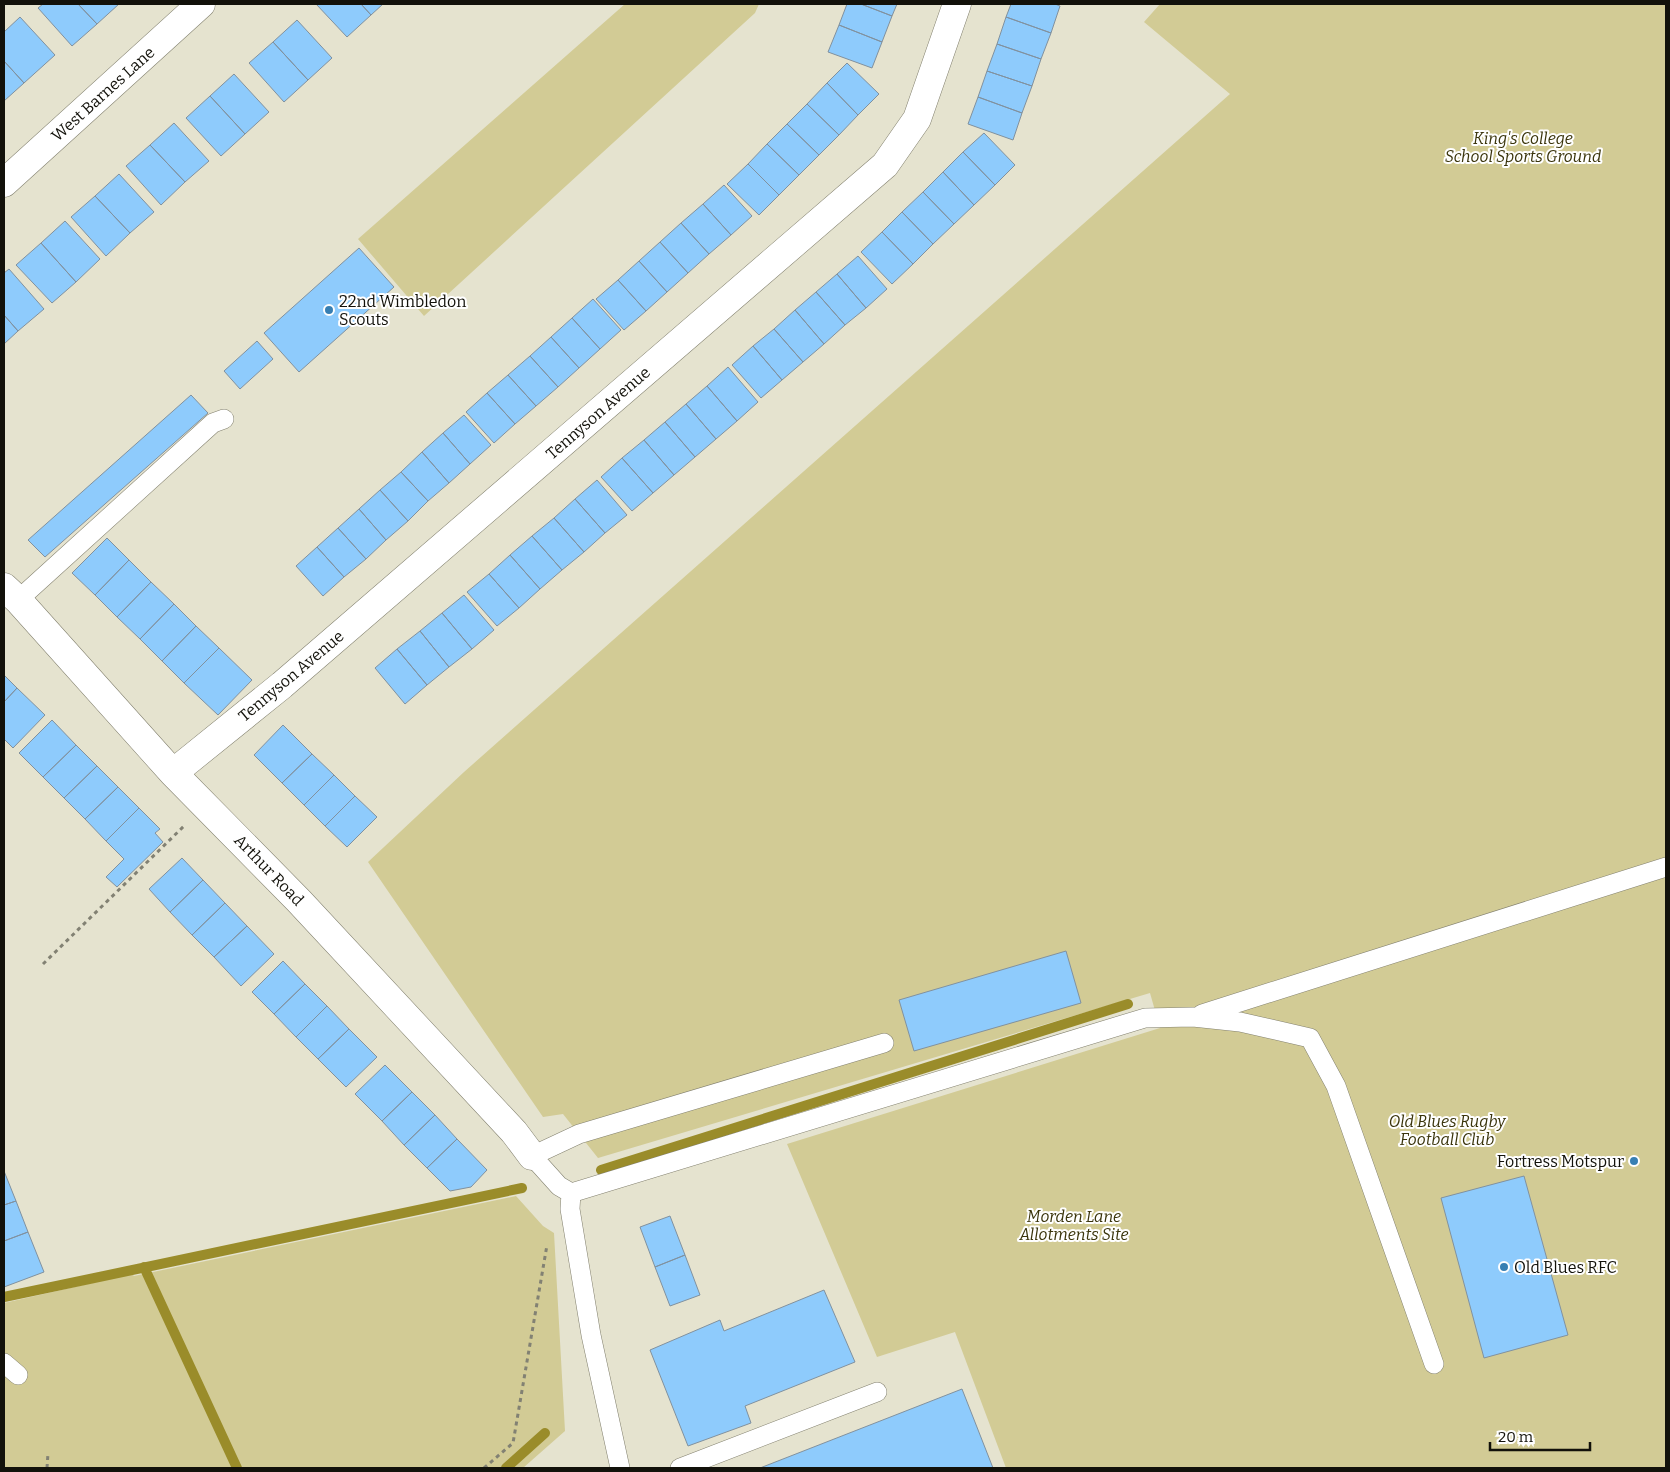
<svg xmlns="http://www.w3.org/2000/svg" width="1670" height="1472" font-family="Bitter,serif">
<style>
.green{fill:#d2cb95}
.lines{fill:none;stroke-linecap:round;stroke-linejoin:round}
.stream{stroke:#9a8c2a;stroke-width:10}
.building{fill:#8ecbfc;stroke:#81919e}
.service-casing{stroke:#83816f;stroke-width:20}
.minor-casing{stroke:#83816f;stroke-width:29}
.tertiary-casing{stroke:#83816f;stroke-width:29}
.path{stroke:#828173;stroke-width:3;stroke-dasharray:4 4;stroke-linecap:butt}
.service{stroke:#fff;stroke-width:19}
.minor{stroke:#fff;stroke-width:28}
.tertiary{stroke:#fff;stroke-width:28}
.poi-dot{fill:#377fb3;stroke:#fff;stroke-width:2}
.labels{text-anchor:middle;dominant-baseline:central;stroke-width:4;stroke-linejoin:round;paint-order:stroke}
.street-label{font-size:16px;fill:#12110a;stroke:#fff}
.park-label{font-size:16px;font-style:italic;fill:#3a340b;stroke:#fff}
.poi-label{font-size:16px;fill:#12110a;stroke:#fff;text-anchor:start}
</style>
<rect width="100%" height="100%" fill="#e5e3cf"/>
<path class="green" d="M625,4H759L755,13L424,316L358,239Z
M1160,4H1666V1468H1006L955,1332L877,1357L787,1144L1160,1028L1150,993L598,1158L563,1114L543,1117L368,862L464,772L1230,94L1144,22Z
M516,1196L543,1226L554,1233L565,1431L523,1468H4V1303L132,1274L134,1276Z"/>
<g class="lines">
<path class="stream" d="M601,1170L1128,1004
M144,1267L237,1468
M4,1297L522,1188
M506,1468L545,1433"/>
</g>
<path class="building" d="M43,4H78L97,24L72,46L38,8Z
M78,4H119L97,24Z
M316,4H361L371,15L347,37Z
M361,4H383L371,15Z
M847,4H861L892,16L882,42L839,25Z
M861,4H897L892,16Z
M1011,4H1055L1060,6L1051,33L1006,17Z
M20,17L55,55L24,83L4,61V32Z
M1006,17L1051,33L1041,59L997,44Z
M297,20L332,58L308,80L273,42Z
M839,25L882,42L872,68L828,52Z
M273,42L308,80L284,102L249,63Z
M997,44L1041,59L1032,86L987,71Z
M4,61L24,83L4,101Z
M847,63L879,94L858,115L827,83Z
M987,71L1032,86L1022,113L978,97Z
M234,74L269,112L245,134L210,96Z
M827,83L858,115L839,135L807,104Z
M210,96L245,134L221,156L186,118Z
M978,97L1022,113L1013,140L968,124Z
M807,104L839,135L819,155L787,124Z
M174,123L209,161L185,182L150,145Z
M787,124L819,155L799,175L767,144Z
M984,133L1015,165L995,185L963,152Z
M767,144L799,175L779,195L748,164Z
M150,145L185,182L161,205L126,166Z
M963,152L995,185L974,205L943,172Z
M748,164L779,195L759,215L727,184Z
M943,172L974,205L954,224L923,192Z
M119,174L154,212L130,233L95,196Z
M724,185L752,216L731,235L703,204Z
M923,192L954,224L933,244L902,212Z
M95,196L130,233L106,256L71,217Z
M703,204L731,235L709,254L681,223Z
M902,212L933,244L913,264L882,232Z
M65,221L100,259L76,282L41,243Z
M681,223L709,254L688,273L660,242Z
M882,232L913,264L892,284L861,252Z
M660,242L688,273L667,292L639,261Z
M41,243L76,282L52,303L16,265Z
M359,248L394,287L299,372L264,333Z
M858,256L887,289L866,308L837,274Z
M639,261L667,292L646,311L618,280Z
M9,269L44,309L18,331L4,315V273Z
M837,274L866,308L845,325L816,292Z
M618,280L646,311L624,330L596,299Z
M816,292L845,325L824,344L795,310Z
M593,299L621,330L600,349L572,318Z
M795,310L824,344L803,362L774,329Z
M4,315L18,331L4,344Z
M572,318L600,349L579,368L551,337Z
M774,329L803,362L782,380L753,346Z
M551,337L579,368L558,387L530,356Z
M257,341L273,359L240,389L224,371Z
M753,346L782,380L761,398L732,365Z
M530,356L558,387L536,406L508,375Z
M728,367L758,402L737,421L707,386Z
M508,375L536,406L515,424L487,393Z
M707,386L737,421L716,439L686,404Z
M487,393L515,424L494,443L466,412Z
M191,395L208,413L45,557L28,540Z
M686,404L716,439L695,457L665,422Z
M464,415L491,445L470,464L443,433Z
M665,422L695,457L674,475L644,440Z
M443,433L470,464L449,483L422,452Z
M644,440L674,475L653,493L622,458Z
M422,452L449,483L428,501L401,472Z
M622,458L653,493L632,511L601,477Z
M401,472L428,501L408,521L380,490Z
M597,480L627,515L605,533L575,499Z
M380,490L408,521L386,540L359,509Z
M575,499L605,533L584,552L554,518Z
M359,509L386,540L366,559L338,528Z
M554,518L584,552L562,570L532,536Z
M338,528L366,559L344,577L317,547Z
M532,536L562,570L540,589L510,555Z
M107,538L129,560L95,595L72,573Z
M317,547L344,577L323,596L296,566Z
M510,555L540,589L519,608L489,574Z
M129,560L151,582L117,617L95,595Z
M489,574L519,608L497,626L467,592Z
M151,582L174,604L140,639L117,617Z
M464,595L494,630L472,649L442,613Z
M174,604L196,626L162,661L140,639Z
M442,613L472,649L449,667L420,631Z
M196,626L219,648L184,683L162,661Z
M420,631L449,667L427,685L397,649Z
M219,648L252,680L218,715L184,683Z
M397,649L427,685L405,704L375,668Z
M4,675L17,688L4,702Z
M17,688L45,715L13,748L4,739V702Z
M52,720L76,745L43,777L19,753Z
M283,725L312,754L282,783L254,755Z
M76,745L97,766L64,798L43,777Z
M312,754L334,775L304,805L282,783Z
M97,766L118,787L85,819L64,798Z
M334,775L355,796L325,826L304,805Z
M118,787L139,808L106,841L85,819Z
M355,796L377,817L347,847L325,826Z
M139,808L160,829L155,833L163,842L117,887L106,877L124,859L106,841Z
M182,858L203,880L170,912L149,889Z
M203,880L225,903L192,935L170,912Z
M225,903L247,926L214,957L192,935Z
M247,926L274,954L241,986L214,957Z
M1066,951L1081,1003L914,1051L899,1000Z
M283,961L305,984L274,1014L252,992Z
M305,984L327,1006L296,1037L274,1014Z
M327,1006L349,1029L318,1059L296,1037Z
M349,1029L377,1057L346,1087L318,1059Z
M385,1065L412,1092L382,1121L355,1094Z
M412,1092L435,1115L404,1145L382,1121Z
M435,1115L457,1139L427,1168L404,1145Z
M457,1139L487,1170L471,1187L450,1191L427,1168Z
M4,1171L16,1201L4,1205Z
M1524,1176L1568,1335L1484,1358L1441,1198Z
M16,1201L28,1232L4,1241V1205Z
M670,1216L685,1255L655,1267L640,1227Z
M28,1232L44,1272L4,1287V1241Z
M685,1255L700,1295L670,1306L655,1267Z
M824,1290L855,1362L745,1406L751,1423L688,1446L650,1350L720,1320L724,1331Z
M962,1389L993,1468H760Z"/>
<g class="lines">
<defs>
<path id="service" d="M18,600L213,423L224,419
M1202,1014L1666,867
M884,1043L579,1134L532,1156L559,1186L571,1193L1145,1018L1193,1017L1240,1022L1310,1038L1336,1086L1434,1364
M571,1193L570,1209L591,1335L620,1468
M4,1363L18,1375
M680,1468L877,1392"/>
<path id="minor" d="M4,587L18,600L173,773L299,901L514,1132L532,1156
M173,773L282,685L885,165L917,119L957,4"/>
<path id="tertiary" d="M4,183L201,4"/>
</defs>
<use href="#service" class="service-casing"/>
<use href="#minor" class="minor-casing"/>
<use href="#tertiary" class="tertiary-casing"/>
<path class="path" d="M43,964L184,826
M47,1468L48,1453
M484,1468L513,1443L547,1245"/>
<use href="#service" class="service"/>
<use href="#minor" class="minor"/>
<use href="#tertiary" class="tertiary"/>
</g>
<g class="poi-dot">
<circle cx="329" cy="310" r="5"/>
<circle cx="1634" cy="1161" r="5"/>
<circle cx="1504" cy="1267" r="5"/>
</g>
<g class="labels">
<g class="street-label">
<text transform="translate(103 94) rotate(-42)">West Barnes Lane</text>
<text transform="translate(598 413) rotate(-41)">Tennyson Avenue</text>
<text transform="translate(291 676) rotate(-40)">Tennyson Avenue</text>
<text transform="translate(269 870) rotate(46)">Arthur Road</text>
</g>
<g class="park-label">
<text x="1523" y="138">King's College<tspan x="1523" dy="18">School Sports Ground</tspan></text>
<text x="1447" y="1121">Old Blues Rugby<tspan x="1447" dy="18">Football Club</tspan></text>
<text x="1074" y="1216">Morden Lane<tspan x="1074" dy="18">Allotments Site</tspan></text>
</g>
<g class="poi-label">
<text x="339" y="301">22nd Wimbledon<tspan x="339" dy="18">Scouts</tspan></text>
<text x="1624" y="1161" text-anchor="end">Fortress Motspur</text>
<text x="1514" y="1267">Old Blues RFC</text>
</g>
</g>
<rect width="1670" height="1472" fill="none" stroke="#12110a" stroke-width="10"/>
<path d="M1490 1442v8h100v-8" fill="none" stroke="#12110a" stroke-width="2.5"/>
<text x="1498" y="1442" font-size="15" fill="#12110a" stroke="#ffffff" stroke-width="4" paint-order="stroke">20 m</text>
</svg>
